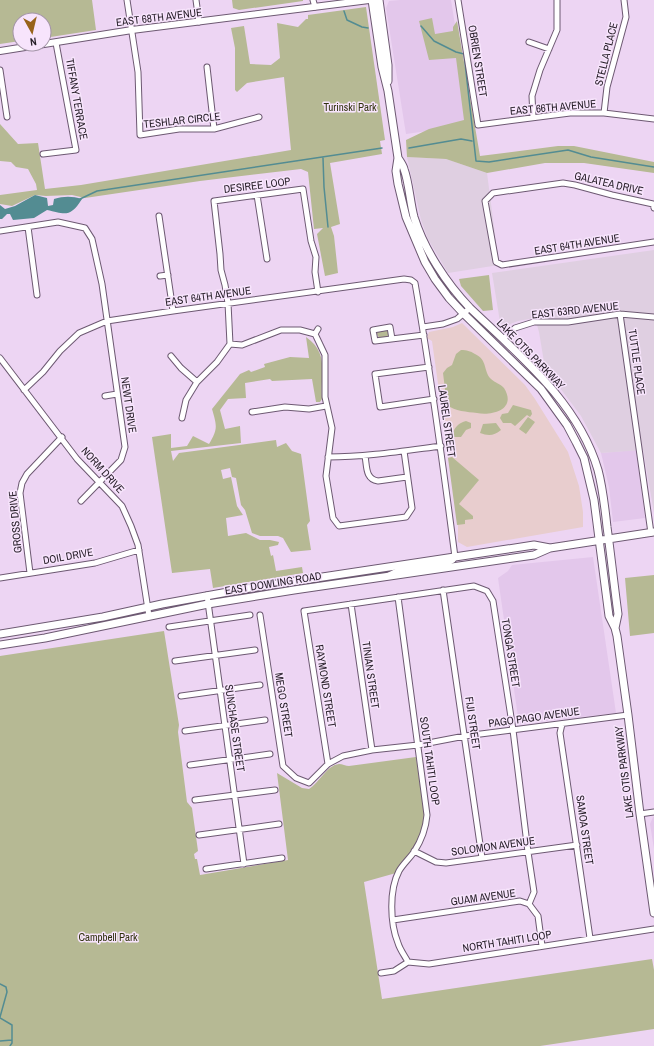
<svg xmlns="http://www.w3.org/2000/svg" width="654" height="1046" font-family="'Archivo Narrow',sans-serif">
<style>
.built{fill:#e3c7eb}
.industrial{fill:#dfcfe1}
.education{fill:#e8cdce}
.green{fill:#b6b994}
.water{fill:#538c92}
.lines{fill:none;stroke-linecap:round;stroke-linejoin:round}
.stream{stroke:#538c92;stroke-width:1.5}
.minor-casing{stroke:#6d5972;stroke-width:7}
.tertiary-casing{stroke:#6d5972;stroke-width:8}
.secondary-casing{stroke:#6d5972;stroke-width:9}
.minor{stroke:#fff;stroke-width:5}
.tertiary{stroke:#fff;stroke-width:6}
.secondary{stroke:#fff;stroke-width:7}
.labels{text-anchor:middle;dominant-baseline:central;stroke-width:3;stroke-linejoin:round;paint-order:stroke}
.street-label{font-size:11px;fill:#251d27;stroke:#f7e4fc}
.park-label{font-size:11px;fill:#2f310d;stroke:#f7e4fc}
</style>
<rect width="100%" height="100%" fill="#edd5f3"/>
<path class="built" d="M400,0H451L471,125L406,134L386,8L389,1Z
M636,450L645,518L613,522L609,487L601,453Z
M593,557L616,713L519,724L498,578L508,571L512,565Z
M653,817H654V849L650,824Z"/>
<path class="industrial" d="M407,157L446,159L487,173L499,265L448,273L428,239L421,220Z
M654,250V513L643,450L601,453L581,416L545,368L539,332L535,318L518,321L501,328L492,273Z"/>
<path class="education" d="M462,323L525,385L535,399L568,452L579,486L583,512V527L467,547L458,542V526L432,341L427,338L429,332L453,327Z"/>
<path class="green" d="M0,0H92L96,30L44,38V20H20V41L0,44Z
M232,0H303V1L239,10L233,8Z
M366,7L385,140L380,141L382,154L330,163L340,224L331,227L334,236L338,273L325,276L317,234L323,228L314,229L308,172L301,169L200,181L85,198L72,195L46,196L35,195L12,206L0,204V195L37,190L36,184L28,169L16,167L11,162L0,161V124L18,144L38,143L45,189L81,185L291,150L284,77L247,83L237,92L235,90V48L231,28L244,26L250,64L271,65L280,58L277,23L298,27L306,19H308V15Z
M432,18L435,34L453,31V27L457,21L480,156L558,146H574L654,162V173L584,163H545L487,173L446,159L407,157L406,140L429,129L464,120L456,58L429,60L419,21Z
M489,275L493,310L483,311L461,286L459,279Z
M382,330L388,331V337L379,338L376,332Z
M306,337C330,354 320,374 322,399L320,402H316L312,379L272,381L270,379L245,383L246,398L228,399L220,410L225,429L240,426L241,443L171,451L173,461L179,453L276,440L277,447L286,443L292,451L301,454L310,521L307,525L311,550L291,552L283,538L278,536H260L252,533L245,510L241,505L236,478L232,477L230,468L221,470L223,479L231,477L237,506L243,515L226,518L228,536L246,533L260,540H270L279,542L278,545L269,547L271,556L273,555L276,571L302,567L303,573L213,588L210,569L172,573L152,437L171,434V448L187,446L193,436L209,444C218,429 217,426 212,409L240,374L249,370L251,372L265,367L264,364L290,357L309,358Z
M461,350C467,350 470,351 475,354C488,360 483,371 491,379C495,383 501,384 504,388C517,409 493,416 477,413C467,412 455,411 447,405L443,373L447,368L452,365L456,354Z
M513,405L531,410L532,414L530,417L527,415L515,426L511,423H503L500,418L502,414L508,413Z
M528,417L535,422L526,434L519,429Z
M466,421L471,423V428L466,430L461,437H454L453,432C456,426 459,423 466,421Z
M496,423L501,430C494,436 488,436 480,433L483,424Z
M452,457L479,480L459,504L473,516V519L465,520V524L457,525L448,458Z
M654,575V633L630,636L625,578Z
M164,631L179,725L178,732L187,802L192,808L198,851L194,854L195,859H197L200,875L288,860L277,773L302,788L309,789C319,783 327,765 339,764C342,764 346,766 349,766L416,757L425,820L414,850L396,873L364,882L382,999L652,959L654,970V1029L540,1046H0V656Z"/>
<path class="water" d="M35,195L47,198L48,206L53,205L54,199C64,196 72,196 82,199C70,218 65,214 47,210L34,218L13,220L10,214H7L2,219H0V205L5,209L15,206Z"/>
<g class="lines">
<path class="stream" d="M344,11L347,20L362,27L368,28
M421,26L434,41L456,52L464,54L476,161L489,162L568,150L591,157L654,167
M409,148L461,139L472,141
M323,158L324,187L328,227
M80,199L97,191L382,148
M0,984L6,987L7,992L0,1017
M0,1018L12,1025V1043L10,1046
M0,1041L12,1040"/>
<defs>
<path id="minor" d="M127,0L138,72L140,135L179,129H214L259,117
M196,0L199,22
M313,0L315,7
M458,0L478,125L570,113H604L654,119
M529,42L549,49
M207,67L214,129
M0,70L7,117
M604,113L607,87L626,17L624,0
M533,117L532,96L540,70L557,30V0
M43,154L76,150L56,43
M257,195L267,259
M654,208L653,204L612,195L575,185L563,183L493,193L485,201L496,262L502,265L654,242
M159,216L173,311
M28,227L37,295
M0,231L58,222L85,228L92,239L102,284L125,447L121,460L81,501
M160,276L168,275
M620,314L651,533
M423,327L443,324L457,319L470,308
M315,334L318,329
M392,339L390,327L373,330L375,341L424,335
M503,339L515,328L534,322H568L620,314L654,317
M230,344L242,345L281,330H300L315,334L325,355V397L332,428L326,476L333,518L339,526L406,517L412,508L404,451
M171,356L181,368L197,382
M0,358L77,459L122,506L131,526L138,545L149,616
M429,367L375,374L380,407L434,399
M24,390L43,372L60,351L79,333L107,321L173,311L404,279L411,280L415,283C431,374 443,465 455,557L453,560L448,563L403,569L397,571L389,575
M105,396L117,394
M252,412L285,407L309,409L326,406
M182,418L186,400L197,382L217,362L230,344L228,303L225,285L221,270L220,254L214,201L303,189L311,241L316,257L315,272L318,292
M365,456C367,466 365,479 378,481L407,477
M328,457C366,457 403,451 441,446
M30,573L20,493L22,483L27,474L62,437
M0,578L95,563L139,550
M443,590L482,858
M207,595L244,864
M398,597L427,815C426,827 421,841 414,852C409,859 403,864 399,871C389,890 390,923 398,943C400,950 405,956 408,962L429,964L654,929
M351,604L372,750
M260,615L283,766L296,778L309,783L328,764L343,756L372,750L418,745L465,736L628,715
M169,627L250,615
M175,661L255,650
M181,696L260,685
M562,724L560,733L590,938
M185,731L265,720
M328,764L304,611L474,586L487,591L493,601L513,730L528,852L534,892L529,904
M190,765L270,754
M195,800L275,790
M640,814L654,812
M199,835L279,824
M414,851L436,862L446,863L577,845
M206,869L282,858
M393,920L520,901L529,904L538,916L542,946
M381,973L394,971L408,962"/>
<path id="tertiary" d="M0,51L132,30L369,0"/>
<path id="secondary" d="M372,0L382,67L388,91L398,158L396,171L398,184L406,217L425,262L435,279L449,298L463,313L541,389L567,425L576,442L584,458L594,500L609,616L615,628L617,636L628,715L640,814L654,913
M379,0L388,65V81
M398,158C400,161 403,165 404,169C409,182 410,202 414,217C424,249 446,283 470,308C519,355 578,402 598,470C603,489 605,508 607,527C611,556 614,585 618,614L615,628
M0,634L103,617L162,604L250,588L534,545L550,548
M0,645L45,638L208,604L294,590L534,555L550,548L654,532"/>
</defs>
<use href="#minor" class="minor-casing"/>
<use href="#tertiary" class="tertiary-casing"/>
<use href="#secondary" class="secondary-casing"/>
<use href="#minor" class="minor"/>
<use href="#tertiary" class="tertiary"/>
<use href="#secondary" class="secondary"/>
</g>
<g class="labels">
<g class="street-label">
<text transform="translate(159 17) rotate(-7)">EAST 68TH AVENUE</text>
<text transform="translate(606 54) rotate(-76)">STELLA PLACE</text>
<text transform="translate(478 61) rotate(81)">OBRIEN STREET</text>
<text transform="translate(77 99) rotate(80)">TIFFANY TERRACE</text>
<text transform="translate(553 107) rotate(-5)">EAST 66TH AVENUE</text>
<text transform="translate(182 120) rotate(-6)">TESHLAR CIRCLE</text>
<text transform="translate(609 183) rotate(13)">GALATEA DRIVE</text>
<text transform="translate(257 185) rotate(-7)">DESIREE LOOP</text>
<text transform="translate(577 244) rotate(-9)">EAST 64TH AVENUE</text>
<text transform="translate(208 296) rotate(-8)">EAST 64TH AVENUE</text>
<text transform="translate(575 310) rotate(-6)">EAST 63RD AVENUE</text>
<text transform="translate(531 354) rotate(46)">LAKE OTIS PARKWAY</text>
<text transform="translate(637 362) rotate(82)">TUTTLE PLACE</text>
<text transform="translate(129 405) rotate(82)">NEWT DRIVE</text>
<text transform="translate(447 421) rotate(82)">LAUREL STREET</text>
<text transform="translate(103 470) rotate(48)">NORM DRIVE</text>
<text transform="translate(15 522) rotate(-95)">GROSS DRIVE</text>
<text transform="translate(68 556) rotate(-10)">DOIL DRIVE</text>
<text transform="translate(273 583) rotate(-9)">EAST DOWLING ROAD</text>
<text transform="translate(511 653) rotate(81)">TONGA STREET</text>
<text transform="translate(371 675) rotate(82)">TINIAN STREET</text>
<text transform="translate(326 686) rotate(81)">RAYMOND STREET</text>
<text transform="translate(284 705) rotate(81)">MEGO STREET</text>
<text transform="translate(534 717) rotate(-8)">PAGO PAGO AVENUE</text>
<text transform="translate(473 723) rotate(82)">FIJI STREET</text>
<text transform="translate(235 728) rotate(82)">SUNCHASE STREET</text>
<text transform="translate(430 761) rotate(82)">SOUTH TAHITI LOOP</text>
<text transform="translate(624 772) rotate(-97)">LAKE OTIS PARKWAY</text>
<text transform="translate(585 830) rotate(82)">SAMOA STREET</text>
<text transform="translate(493 846) rotate(-8)">SOLOMON AVENUE</text>
<text transform="translate(483 897) rotate(-8)">GUAM AVENUE</text>
<text transform="translate(507 941) rotate(-9)">NORTH TAHITI LOOP</text>
</g>
<g class="park-label">
<text x="350" y="107">Turinski Park</text>
<text x="108" y="937">Campbell Park</text>
</g>
</g>
<g transform="translate(32 32) rotate(172)"><circle r="19" fill="#f7e4fc" stroke="#a394a7"/>
<path d="M0-3L7 15L0 10L-7 15Z" fill="#98631a"/>
<text y="-6" font-size="11" font-weight="bold" text-anchor="middle" fill="#251d27">N</text>
</g>
</svg>
